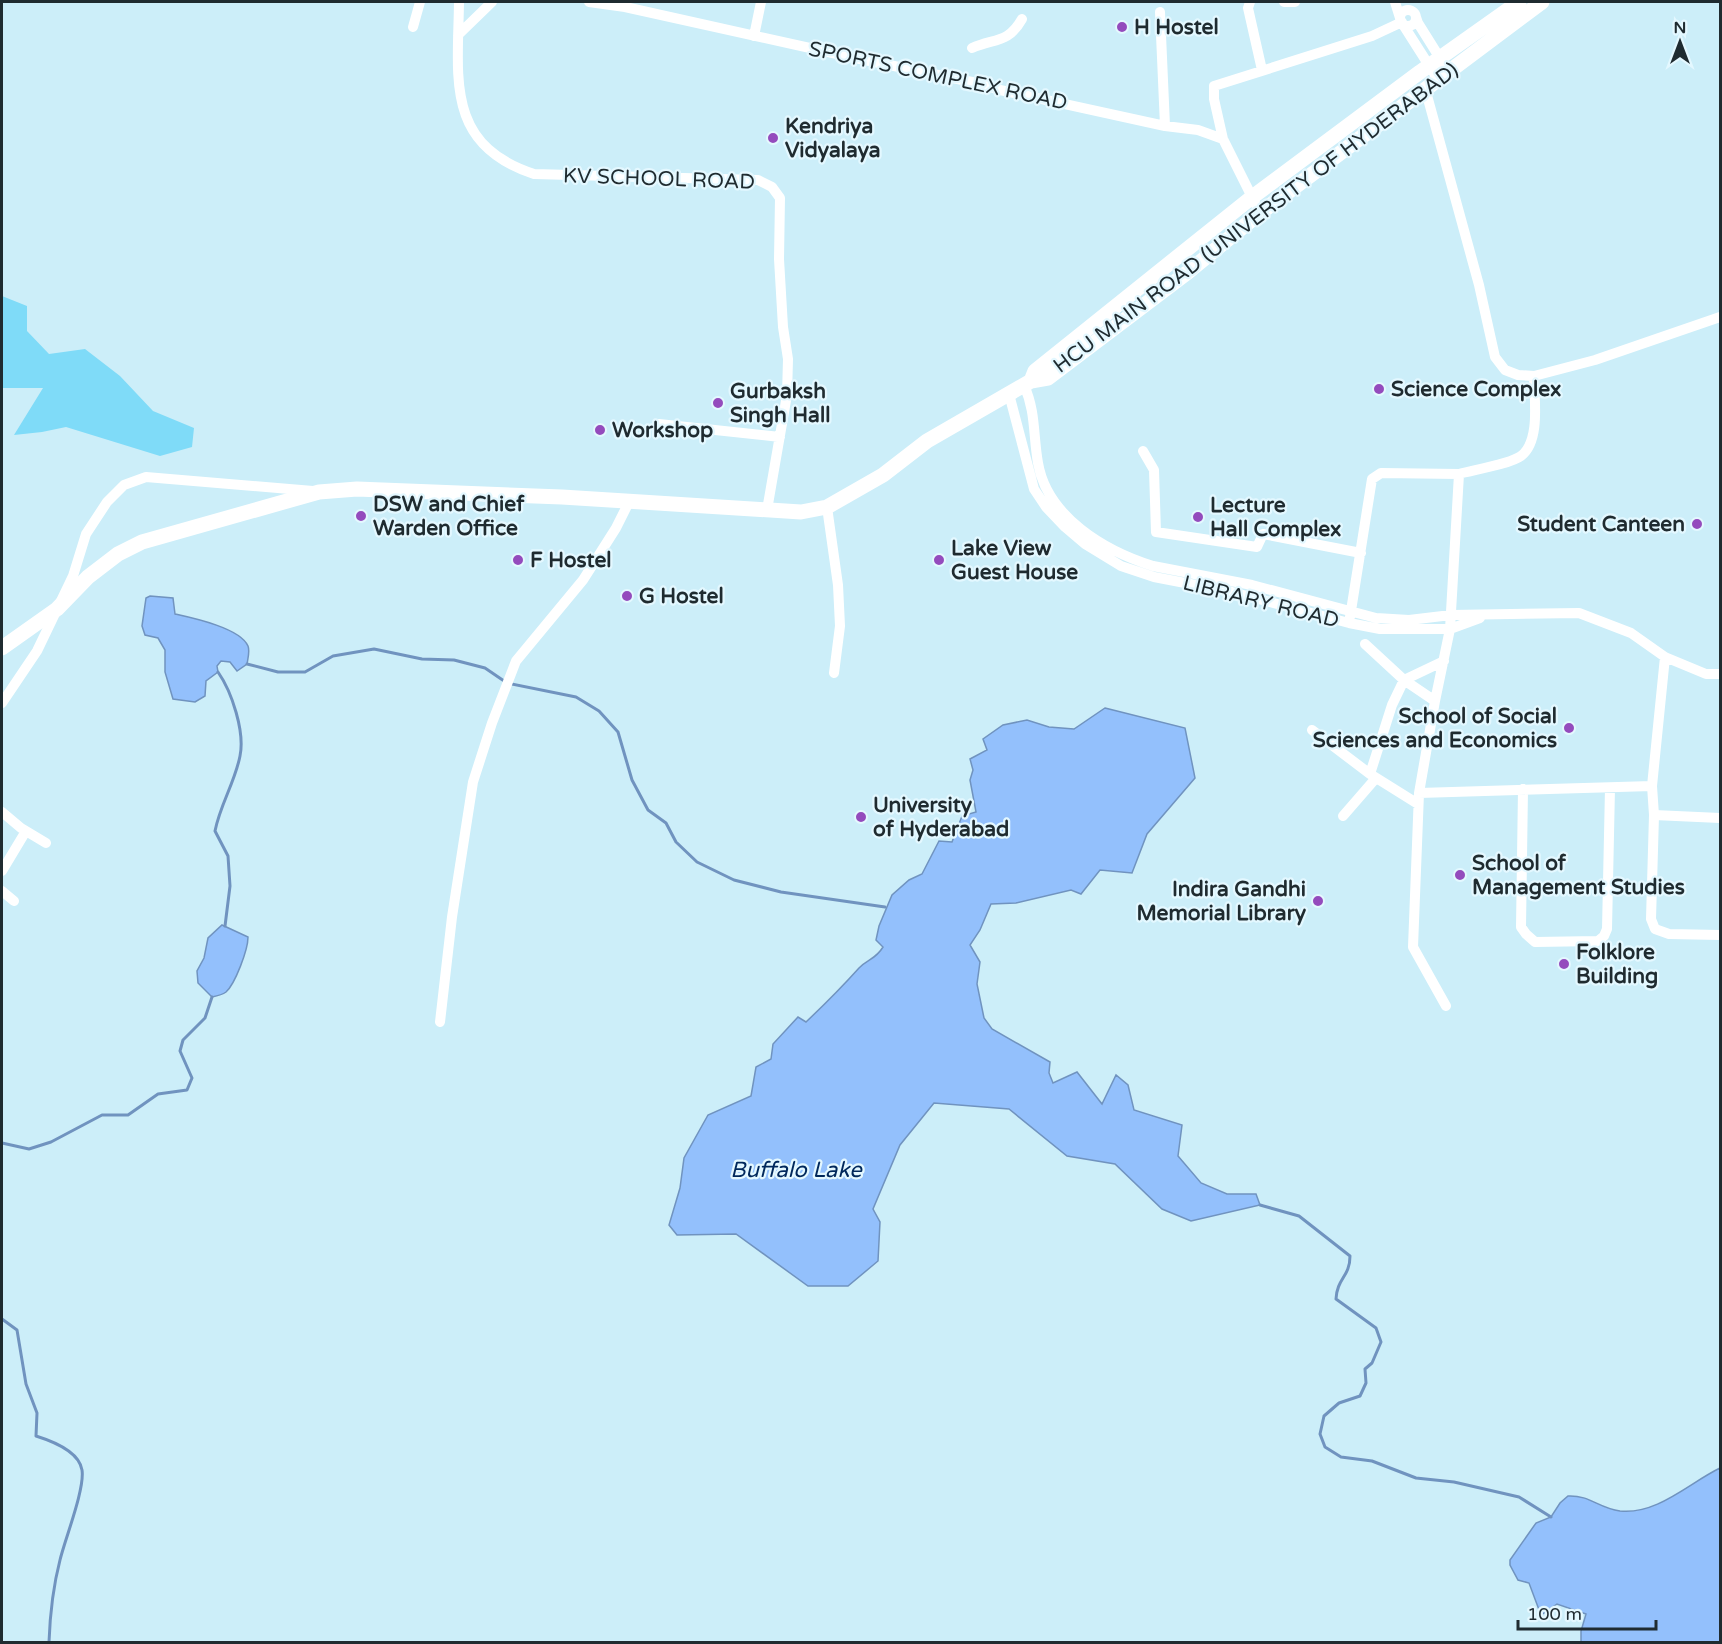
<svg xmlns="http://www.w3.org/2000/svg" width="1722" height="1644" font-family="'Varela Round',sans-serif">
<style>
.green{fill:#7fdbf8}
.water{fill:#93c0fc;stroke:#7093bf;stroke-width:1.5}
.lines{fill:none;stroke-linecap:round;stroke-linejoin:round}
.stream{stroke:#7093bf;stroke-width:3}
.street{stroke:#fff;stroke-width:10}
.secondary{stroke:#fff;stroke-width:15}
.poi-dot{fill:#944bbd;stroke:#e4f8ff;stroke-width:2}
.labels{text-anchor:middle;dominant-baseline:central;stroke-width:4.5;stroke-linejoin:round;paint-order:stroke}
.poi-label{font-size:21px;font-weight:bold;fill:#1f2b30;stroke:#e4f8ff;text-anchor:start}
.street-label{font-size:21px;fill:#1f2b30;stroke:#e4f8ff}
.water-label{font-size:22px;font-style:italic;fill:#00285c;stroke:#e4f8ff}
</style>
<rect width="100%" height="100%" fill="#cceef9"/>
<path class="green" d="M2,296L27,306V331L49,354L85,349L120,376L153,411L194,428L192,447L160,456L66,427L42,432L14,435L43,388H2Z"/>
<path class="water" d="M150,596L173,598L175,614C193,618 240,628 248,646C250,651 248,658 247,664L237,671L230,662L221,661L217,666L218,672L206,681L205,696L195,702L173,699L165,672V650L158,638L145,635L142,626L146,598Z
M1105,708L1185,728L1195,778L1147,834L1132,873L1100,870L1081,894L1071,890L1016,903L991,904L980,930L970,945L980,962L977,984L984,1018L992,1029L1050,1062L1049,1073L1053,1083L1077,1072L1102,1104L1116,1075L1128,1085L1134,1110L1182,1125L1178,1156L1201,1183L1227,1194H1256L1260,1205L1191,1221L1162,1209L1115,1164L1067,1156L1009,1109L934,1103L900,1145L873,1209L880,1222L878,1261L848,1286H808L736,1234L677,1235L669,1225L680,1188L684,1158L708,1115L751,1096L756,1067L771,1059L773,1044L798,1017L806,1022C825,1004 842,987 859,968C868,959 876,959 883,947L876,940L879,926L892,895L909,880L922,874L939,841L952,842L962,816L976,812L970,780L973,770L970,759L987,750L983,739L1003,725L1027,720L1049,727L1074,729Z
M222,925L248,937C248,950 235,984 226,992C222,995 217,996 212,997L198,983L197,971L204,958L208,938Z
M1720,1468V1642H1581V1631L1586,1614L1557,1604L1541,1615L1529,1583L1518,1580L1510,1565V1560L1536,1523L1551,1517L1560,1503L1568,1496C1590,1495 1598,1508 1620,1511C1657,1515 1689,1483 1720,1468Z"/>
<g class="lines">
<path class="stream" d="M247,664L278,672H305L333,656L374,649L422,659L454,660L485,668L507,683L576,697L599,711L618,732L632,780L648,810L666,823L676,842L697,862L734,880L781,892L885,907
M218,672C232,692 245,732 240,756C235,782 220,805 215,831L228,856L230,886L225,926
M2,1143L29,1149L51,1142L102,1115H128L158,1094L187,1090L192,1078L180,1051L183,1040L205,1018L212,997
M1260,1205L1299,1216L1350,1256C1350,1277 1337,1278 1336,1299L1376,1328L1381,1342L1372,1363L1365,1369L1366,1383L1360,1396L1339,1403L1324,1416L1320,1434L1325,1447L1341,1457L1372,1461L1416,1478L1454,1482L1519,1497L1551,1517
M2,1319L17,1330L26,1384L37,1413L36,1436C52,1441 79,1451 82,1470C85,1489 65,1539 60,1560C53,1587 50,1615 49,1642"/>
<path class="street" d="M459,2C458,78 445,145 534,174L758,180L772,187L780,198L779,259L783,327L788,359L787,395L767,510
M589,2L625,7L855,58L977,83L1000,90L1165,126L1198,130L1223,139L1260,213
M1250,2L1248,8L1262,70
M1284,2H1295
M1395,2L1400,18
M1400 18a8 8 0 1 1 16 0a8 8 0 1 1-16 0Z
M1160,12L1165,126
M1416,17L1418,23L1443,63
M1402,23L1437,78
M413,27L420,2
M458,35L492,2
M754,36L761,2
M972,48C994,38 1008,44 1022,19
M1425,88L1479,285L1495,357L1505,370L1518,375L1534,376C1534,398 1541,441 1521,456C1510,464 1474,470 1459,474
M1223,139L1214,99V86L1372,36L1402,22
M1534,376L1595,360L1720,317
M1024,385C1036,412 1033,435 1038,463C1047,517 1105,551 1153,566L1252,585L1376,618L1409,620L1451,615L1579,613L1631,633L1665,657L1706,674H1720
M1009,394L1034,489L1046,507L1065,527L1085,544L1121,566L1154,577L1232,592L1349,623L1380,629H1450L1480,618
M659,424L780,437
M1143,451L1154,470L1156,532L1257,547L1263,534L1361,553
M827,507L838,585L840,626L834,673
M1350,617L1372,479L1381,473L1459,474L1450,629L1435,701L1419,793
M1365,644L1404,680L1435,701
M1665,657L1652,786L1654,815L1651,919L1655,929L1669,934L1720,935
M2,703L37,651L73,576L86,534L107,502L124,485L146,477L313,491
M1312,730L1370,774
M1523,789L1521,927L1526,934L1535,942L1598,941L1604,936L1607,929L1610,788
M1418,804L1370,774L1392,705L1404,680L1444,661
M2,812L21,828L46,843
M1654,815L1720,818
M1343,816L1376,778
M2,871L26,831
M2,891L14,901
M1446,1006L1413,947L1419,793L1652,786
M440,1022L452,917L473,782L492,723L516,661L583,580L616,528L630,500"/>
<path class="secondary" d="M1031,381L1035,371L1251,198L1420,72L1519,2
M2,648L57,609L88,577L118,554L142,542L319,492L357,489L562,497L801,512L827,507L883,475L927,441L1031,381L1048,378L1188,272L1260,213L1542,2"/>
</g>
<g class="poi-dot">
<circle cx="1122" cy="27" r="6"/>
<circle cx="773" cy="138" r="6"/>
<circle cx="1379" cy="389" r="6"/>
<circle cx="718" cy="403" r="6"/>
<circle cx="600" cy="430" r="6"/>
<circle cx="361" cy="516" r="6"/>
<circle cx="1198" cy="517" r="6"/>
<circle cx="1697" cy="524" r="6"/>
<circle cx="518" cy="560" r="6"/>
<circle cx="939" cy="560" r="6"/>
<circle cx="627" cy="596" r="6"/>
<circle cx="1569" cy="728" r="6"/>
<circle cx="861" cy="817" r="6"/>
<circle cx="1460" cy="875" r="6"/>
<circle cx="1318" cy="901" r="6"/>
<circle cx="1564" cy="964" r="6"/>
</g>
<g class="labels">
<g class="poi-label">
<text x="1134" y="27">H Hostel</text>
<text x="785" y="126">Kendriya<tspan x="785" dy="24">Vidyalaya</tspan></text>
<text x="1391" y="389">Science Complex</text>
<text x="730" y="391">Gurbaksh<tspan x="730" dy="24">Singh Hall</tspan></text>
<text x="612" y="430">Workshop</text>
<text x="373" y="504">DSW and Chief<tspan x="373" dy="24">Warden Office</tspan></text>
<text x="1210" y="505">Lecture<tspan x="1210" dy="24">Hall Complex</tspan></text>
<text x="1685" y="524" text-anchor="end">Student Canteen</text>
<text x="951" y="548">Lake View<tspan x="951" dy="24">Guest House</tspan></text>
<text x="530" y="560">F Hostel</text>
<text x="639" y="596">G Hostel</text>
<text x="1557" y="716" text-anchor="end">School of Social<tspan x="1557" dy="24">Sciences and Economics</tspan></text>
<text x="873" y="805">University<tspan x="873" dy="24">of Hyderabad</tspan></text>
<text x="1472" y="863">School of<tspan x="1472" dy="24">Management Studies</tspan></text>
<text x="1306" y="889" text-anchor="end">Indira Gandhi<tspan x="1306" dy="24">Memorial Library</tspan></text>
<text x="1576" y="952">Folklore<tspan x="1576" dy="24">Building</tspan></text>
</g>
<g class="street-label">
<text transform="translate(938 76) rotate(12)">SPORTS COMPLEX ROAD</text>
<text transform="translate(659 179) rotate(2)">KV SCHOOL ROAD</text>
<text transform="translate(1256 218) rotate(-37)">HCU MAIN ROAD (UNIVERSITY OF HYDERABAD)</text>
<text transform="translate(1261 602) rotate(14)">LIBRARY ROAD</text>
</g>
<g class="water-label">
<text x="796" y="1170">Buffalo Lake</text>
</g>
</g>
<rect width="1722" height="1644" fill="none" stroke="#1f2b30" stroke-width="6"/>
<g transform="translate(1680 42)" stroke="#e4f8ff" stroke-width="4.5" paint-order="stroke">
<path d="M0-4.5L10 22L0 15L-10 22Z" fill="#1f2b30"/>
<text y="-9" font-size="16" font-weight="bold" text-anchor="middle" fill="#1f2b30">N</text>
</g>
<path d="M1518 1620v9h138v-9" fill="none" stroke="#1f2b30" stroke-width="3"/>
<text x="1527" y="1620" font-size="18" fill="#1f2b30" stroke="#e4f8ff" stroke-width="4.5" paint-order="stroke">100 m</text>
</svg>
